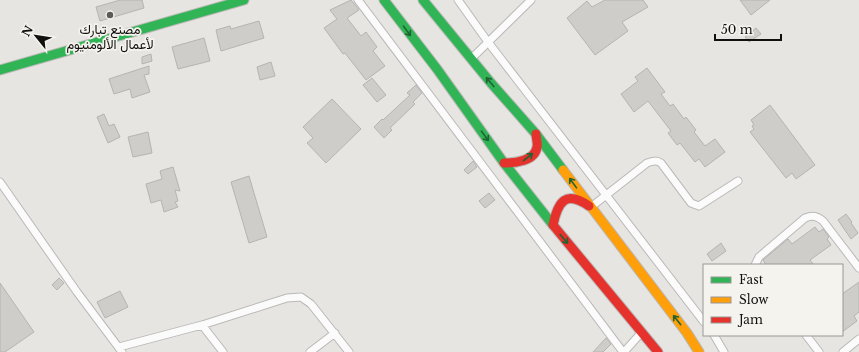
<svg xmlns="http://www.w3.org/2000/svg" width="859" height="352" font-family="'Libre Baskerville',Vazirmatn,serif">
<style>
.building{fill:#cecdca;stroke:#b5b4b2}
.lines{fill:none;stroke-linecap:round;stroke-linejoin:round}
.street-casing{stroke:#bab9b7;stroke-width:9}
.fast-casing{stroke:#bab9b7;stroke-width:11}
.slow-casing{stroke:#bab9b7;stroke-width:11}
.jam-casing{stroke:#bab9b7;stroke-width:11}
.street{stroke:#fbfbfb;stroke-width:7}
.fast{stroke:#30b455;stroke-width:9}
.slow{stroke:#ff9f0a;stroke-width:9}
.jam{stroke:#e5322d;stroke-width:9}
.oneway{stroke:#206232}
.poi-dot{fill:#5c5b58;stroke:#f5f3ee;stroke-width:1.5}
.labels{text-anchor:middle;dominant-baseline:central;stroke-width:3.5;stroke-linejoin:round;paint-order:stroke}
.poi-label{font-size:13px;fill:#11100e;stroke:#f5f3ee}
</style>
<rect width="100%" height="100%" fill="#e7e5e2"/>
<path class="building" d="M120,0H142L144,8L100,21L96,7Z
M351,0L359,10L347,18L361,36L366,32L377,47L373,51L385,66L366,80L345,53L343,54L324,28L337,19L330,10Z
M605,0H643L648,7L622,22L628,31L595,55L567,18L587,1L592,7Z
M740,0H770L751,15Z
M259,21L264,38L221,51L216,30L230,26L231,29Z
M756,28L761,34L749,42L745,37Z
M204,38L210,61L178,69L172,47Z
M151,54L152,61L142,64V57Z
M271,62L275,76L260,80L257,67Z
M149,66V74L144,75L150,92L132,98L130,89L114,94L109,79Z
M647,68L665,92L661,94L670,106L673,104L684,119L686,117L696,130L694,132L705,146L715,139L725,152L705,167L699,159L695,162L680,143L677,145L668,133L671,131L648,101L634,112L621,94L638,81L635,77Z
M372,78L386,95L377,102L363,85Z
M416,85L422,93L413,102L415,104L390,128L392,130L384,138L374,127L382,119L383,120L410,95L407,93Z
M332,99L361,129L326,163L307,143L313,138L303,127Z
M770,105L815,165L796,179L792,173L786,178L750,132L754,129L752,126L754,125L751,120Z
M104,114L109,126L114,124L120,137L108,143L97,117Z
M148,132L152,153L133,157L128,137Z
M473,161L477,167L468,174L464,170Z
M173,167L180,191L175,190L178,201L175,202L178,207L164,212L161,200L151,203L146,184L162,179L160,171Z
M249,176L267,237L249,243L231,182Z
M489,193L495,200L485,208L479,201Z
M846,214L852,222L851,223L858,233L851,239L838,220Z
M815,227L819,232L823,229L829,237L827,239L831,245L810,260L814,265H766L763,260L788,239L792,244Z
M721,243L726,251L712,261L707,254Z
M59,278L64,283L57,290L52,285Z
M859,282V312L854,316L857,321L842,332V294Z
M0,283L34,332L5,352H0Z
M120,291L128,307L105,318L97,302Z
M606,338L611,344L603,352H593Z"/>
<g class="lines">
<defs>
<path id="street" d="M358,0L623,352
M458,0L488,42L704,322
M471,59L531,0
M0,182L77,292L122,352
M591,207L647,163C653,161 656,160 661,163L691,203L699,206L738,181
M755,265L759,257L805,218C813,215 817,216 823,221L859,268
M202,325L223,352
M714,335L724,352
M806,335L819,352
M119,347L202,325L287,298L301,297L311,304L349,352
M310,352L335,333
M624,352L642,332
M843,352L859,339"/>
<path id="fast" d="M384,0L437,69L504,163L553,225
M423,0L491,83L536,134L563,170
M0,70L244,0"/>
<path id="slow" d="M563,170L687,333L699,352"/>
<path id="jam" d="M504,163C515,163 535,161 537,147C538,143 536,138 536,134
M553,225L658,352
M553,225C558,201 566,190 589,206"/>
</defs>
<use href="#street" class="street-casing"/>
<use href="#fast" class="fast-casing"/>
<use href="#slow" class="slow-casing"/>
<use href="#jam" class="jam-casing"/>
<use href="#street" class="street"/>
<use href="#fast" class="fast"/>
<use href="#slow" class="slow"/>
<use href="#jam" class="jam"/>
</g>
<defs><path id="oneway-shaft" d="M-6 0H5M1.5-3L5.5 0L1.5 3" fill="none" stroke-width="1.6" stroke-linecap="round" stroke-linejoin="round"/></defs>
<g class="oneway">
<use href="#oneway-shaft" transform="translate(407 31) rotate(54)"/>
<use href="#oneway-shaft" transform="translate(490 82) rotate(-130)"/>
<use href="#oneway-shaft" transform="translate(485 136) rotate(54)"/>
<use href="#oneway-shaft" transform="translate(528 157) rotate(-39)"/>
<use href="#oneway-shaft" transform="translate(573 183) rotate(-126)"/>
<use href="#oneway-shaft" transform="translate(564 239) rotate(50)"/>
<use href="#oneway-shaft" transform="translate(677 320) rotate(-128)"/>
</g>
<circle class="poi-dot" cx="110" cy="15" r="4"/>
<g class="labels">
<g class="poi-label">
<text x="110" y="29">مصنع تبارك<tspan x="110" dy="15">لأعمال الألومنيوم</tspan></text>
</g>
</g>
<rect x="703" y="264" width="140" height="72" fill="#f5f3ee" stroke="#9a9894"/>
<rect x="711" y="277" width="20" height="6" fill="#30b455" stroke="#9a9894"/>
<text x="739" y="284" font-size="12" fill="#11100e">Fast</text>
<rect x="711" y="297" width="20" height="6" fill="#ff9f0a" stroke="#9a9894"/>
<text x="739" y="304" font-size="12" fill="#11100e">Slow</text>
<rect x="711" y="317" width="20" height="6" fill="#e5322d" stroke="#9a9894"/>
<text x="739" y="324" font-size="12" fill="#11100e">Jam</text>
<g transform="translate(36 36) rotate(300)" stroke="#f5f3ee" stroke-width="3" paint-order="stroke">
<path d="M0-3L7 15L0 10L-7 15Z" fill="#11100e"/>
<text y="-6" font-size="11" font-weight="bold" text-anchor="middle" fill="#11100e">N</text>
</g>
<path d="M715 34v6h66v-6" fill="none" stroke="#11100e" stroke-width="2"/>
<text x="721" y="34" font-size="12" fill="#11100e" stroke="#f5f3ee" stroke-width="3" paint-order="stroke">50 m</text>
</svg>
